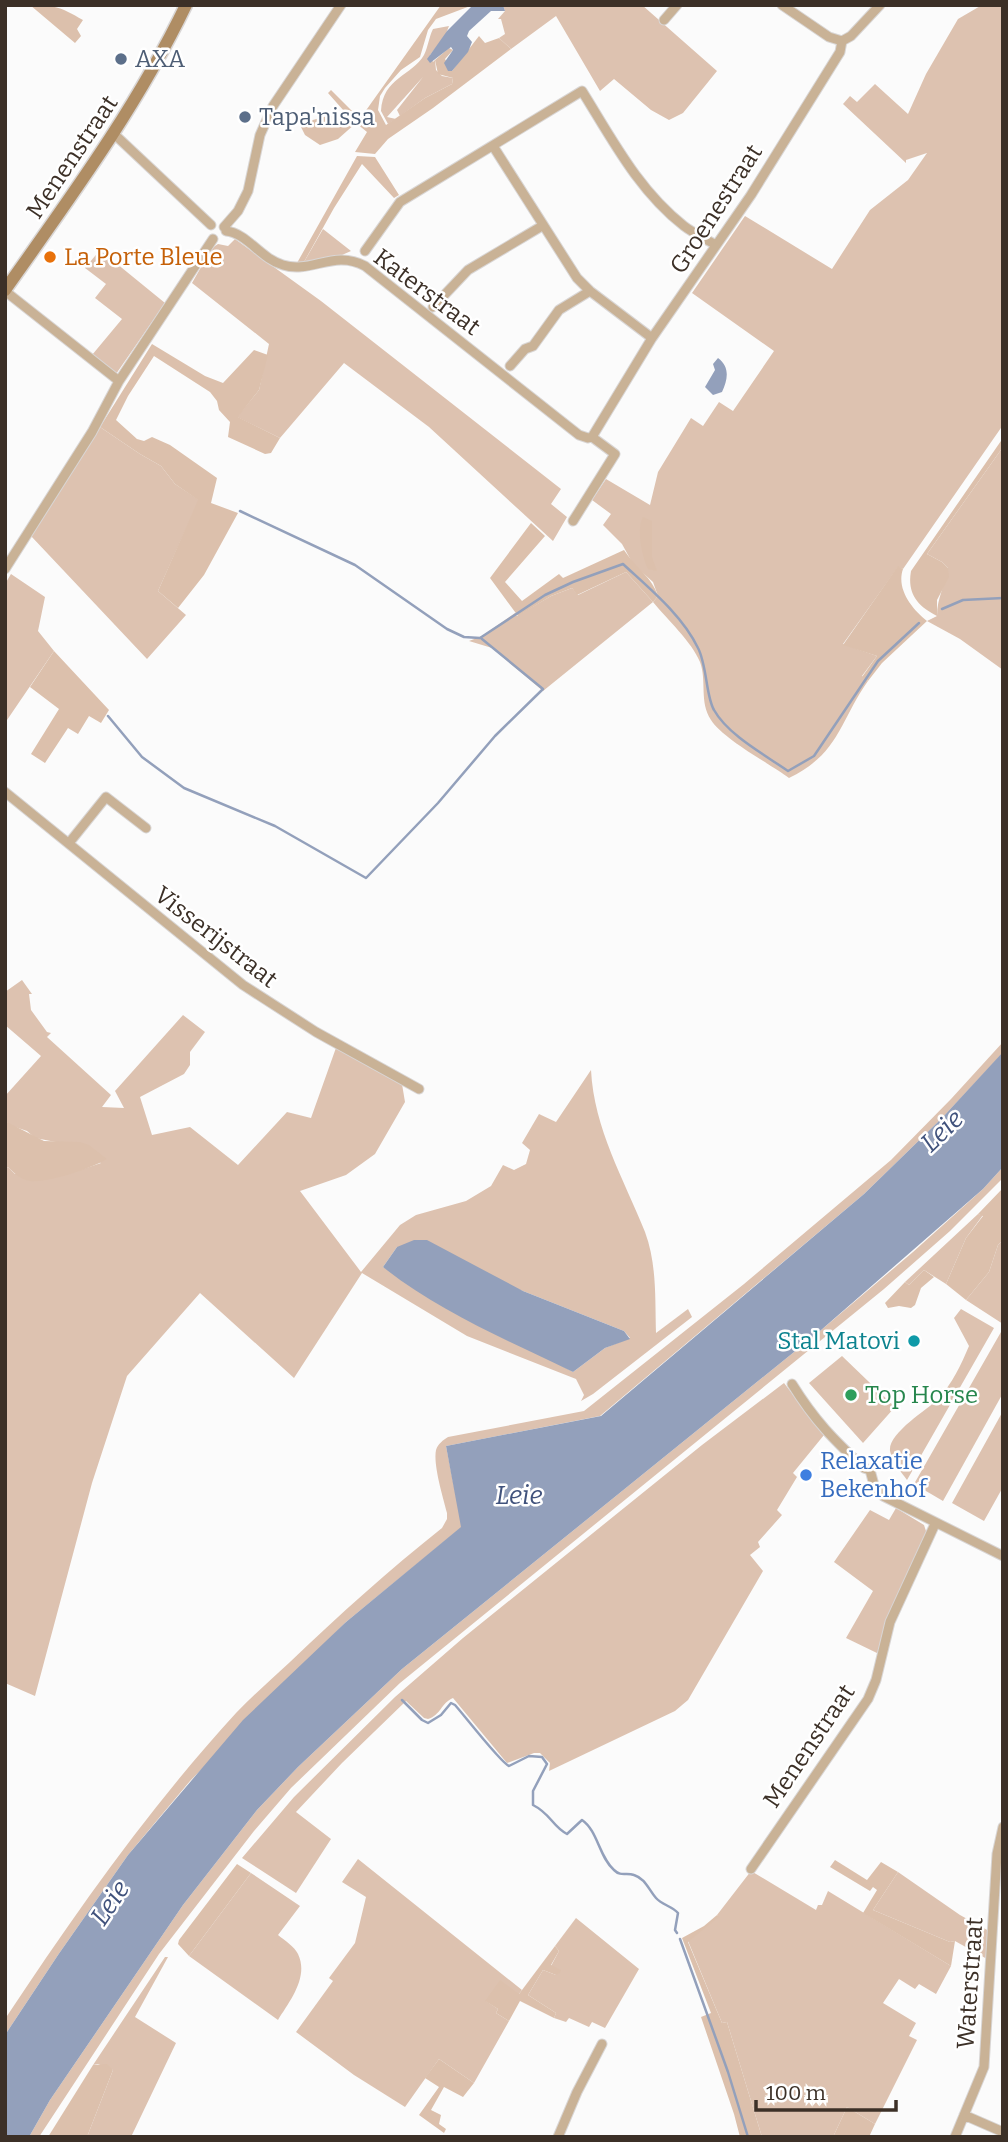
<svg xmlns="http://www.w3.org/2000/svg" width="1008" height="2142" font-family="Bitter,serif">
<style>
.green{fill:#ddc2b0;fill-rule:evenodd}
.forest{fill:#dcc0ac}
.water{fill:#93a0bb}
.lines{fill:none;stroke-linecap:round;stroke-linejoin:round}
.stream{stroke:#93a0bb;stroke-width:2.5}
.street-casing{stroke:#d9d6d5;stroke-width:11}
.secondary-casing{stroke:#d9d6d5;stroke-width:15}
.street{stroke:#c9b296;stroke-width:9}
.secondary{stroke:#af8d64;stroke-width:12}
.service-dot{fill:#5c6f8a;stroke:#fff;stroke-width:2.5}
.food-dot{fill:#e8710a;stroke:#fff;stroke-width:2.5}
.culture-dot{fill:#0f9aa8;stroke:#fff;stroke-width:2.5}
.leisure-dot{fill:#2e9e5b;stroke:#fff;stroke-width:2.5}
.shop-dot{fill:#3f7fe0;stroke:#fff;stroke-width:2.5}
.labels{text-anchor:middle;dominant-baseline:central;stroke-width:5;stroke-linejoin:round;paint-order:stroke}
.service-label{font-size:24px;fill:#4e5e75;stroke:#fff;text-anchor:start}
.street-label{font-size:24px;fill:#3c3027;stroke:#fff}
.food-label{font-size:24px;fill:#c56008;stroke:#fff;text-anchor:start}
.culture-label{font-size:24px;fill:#0d838f;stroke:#fff;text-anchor:end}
.leisure-label{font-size:24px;fill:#27864d;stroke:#fff;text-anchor:start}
.shop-label{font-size:24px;fill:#366cbe;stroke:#fff;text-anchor:start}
.water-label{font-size:26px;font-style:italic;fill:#40527c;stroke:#fff}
</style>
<rect width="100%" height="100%" fill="#fbfbfb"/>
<path class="green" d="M503,5H642L717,71L683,113L669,120L651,110L614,79L600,91L556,16L511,49L499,38L505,34L501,19H498L505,11Z
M982,5H1003V425L903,569L898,567L843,644L877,656L862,676L868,681C839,722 840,753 789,778C770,764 723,739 711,720C699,702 707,681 700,662C692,642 667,619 653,602L543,691L492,648L469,641L482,636L515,613L517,616L551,596L572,588L578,595L626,572L653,602L658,596L653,582L633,564L622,544L603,525L611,514L592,500L606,479L650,505L658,472L691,418L703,426L719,402L733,411L774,351L692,293L745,216L832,269L870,210L908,180L927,153L906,160V163L843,104L850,96L857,102L875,84L908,114L926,74L958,19Z
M449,26L445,36L430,55L433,62L435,60L436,70L442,76L453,78L452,84L425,98L400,116L397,110L423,77L387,117L396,119L388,124L381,111C383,77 412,76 424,55C428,47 429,37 433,29Z
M323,229L351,251L342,255L304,262Z
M235,239L321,301L561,489L551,504L567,517L553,541L429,427L344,363L280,438L237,417L259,390L269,344L192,283L212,248L218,244L228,246Z
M100,250L165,303L116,374L92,355L122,319L95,298L106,284L85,268Z
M100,427L140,454L161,466L175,484L199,500L158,591L186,615L147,659L31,536Z
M1003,447V670L960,639L927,621L937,616C937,598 945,585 948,568L942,562L927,554Z
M11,574L45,597L38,631L54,651L5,723V584Z
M22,980L32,994H29L31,1010L47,1032L51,1033L47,1037L111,1095L102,1107L124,1108L115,1091L183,1015L205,1032L190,1052V1065L184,1074L140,1097L152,1135L190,1127L238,1165L287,1112L311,1118L337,1045L402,1084L405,1102L375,1154L346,1175L300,1191L361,1272L400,1225L416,1215L466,1201L491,1186L503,1165L514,1170L526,1164L530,1150L522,1143L539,1114L556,1122L591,1070C594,1129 624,1179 645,1232C657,1264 655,1300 656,1333L688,1309L692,1317L593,1394L581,1401L584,1395L576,1379L467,1336L362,1273L294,1378L200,1293L127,1376L92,1483L35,1696L5,1683V1169L8,1167L15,1174H68L101,1163L61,1143L35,1138L27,1131L12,1126L5,1121V1096L41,1056L5,1025V992ZM397,1247L523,1291L624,1331L630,1338L605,1348L573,1372L383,1267Z
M1003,1042V1052L1000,1056L942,1118L864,1194L600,1416L446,1446L462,1527L346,1622L190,1781L128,1855L58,1955L5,2035V2019C76,1912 149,1808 236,1713C253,1695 272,1679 290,1662C339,1615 389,1570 442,1528L447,1519V1513C443,1497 433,1465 436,1450C438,1444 443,1440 448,1437L584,1411L744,1284L891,1160L951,1099Z
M1003,1167L1001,1180L950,1231L884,1289L400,1683L291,1788L254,1831L159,1954L39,2137H29L50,2100L183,1905L257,1810L298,1767L402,1669L820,1331L913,1252L983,1189Z
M978,1214L983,1215L966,1238L946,1284L924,1270L909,1285L905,1282Z
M1003,1240V1324L966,1300L989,1272L998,1245Z
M961,1309L994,1328L907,1480C901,1472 892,1461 890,1451C888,1433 927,1410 938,1399C952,1384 961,1365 969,1346L954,1318Z
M1001,1332L1003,1334V1393L943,1501L914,1484Z
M842,1356L895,1407L863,1443L809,1383Z
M784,1383L824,1435L793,1473L797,1477L777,1510L782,1515L758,1542L760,1547L750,1555L763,1571L688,1700L675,1711L549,1771L550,1763L540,1753H534L507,1763L453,1698C441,1703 441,1715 428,1719L424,1718L406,1701L342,1763L296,1812L331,1839L296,1893L242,1858L294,1797L395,1697L463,1638L702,1445Z
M1003,1411V1487L984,1521L952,1503Z
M896,1508L924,1525L927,1534L879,1654L846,1638L873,1591L834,1562L870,1510L889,1520Z
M358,1859L522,1990L519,1994L486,2001L498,2009L496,2013L509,2021L474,2083L439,2059L405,2107L354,2075L296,2032L333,1981L329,1978L355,1943L366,1897L342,1882Z
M751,1871L816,1910L818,1905H822L828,1891L951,1966L936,1994L919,1984L915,1989L899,1979L883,2003L916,2023L909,2036L917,2040L875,2124L847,2107L833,2137H762L727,2022L722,2023L688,1941L718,1917L717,1915Z
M898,1872L960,1915L989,1931L987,1959L955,1941L950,1942L873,1910Z
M251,1873L300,1906L278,1935C284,1940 295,1947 298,1954C309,1977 290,2001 278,2020L189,1956Z
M576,1918L639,1969L605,2028L592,2022L589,2027L569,2018L566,2022L554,2018L556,2013L528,1995L543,1970L556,1975L551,1966L559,1951L555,1946Z
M165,1957H168L135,2017L176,2043L131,2137H87L113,2070L98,2064L93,2065Z"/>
<path class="forest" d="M30,5C56,5 60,7 83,20L77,29L81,36L75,43Z
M441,5H473L436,19L428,30L420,57L401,70L385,88L380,96L378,110L386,125L425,98L452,84L453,78L438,74L435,60L449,48L453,50L445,59L452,71L479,36L485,43L499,38L511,49L433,108L388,139L375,154L355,152L367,132L356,123L338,139L320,145L305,135L301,127L306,122L344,111L328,93L331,90L351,110L362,116Z
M357,156L375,157L399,195L394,198L362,164L334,208L304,262L297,263Z
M152,344L205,376L223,383L254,350L268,355L259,390L238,417L280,438L271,453L265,454L228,437L230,422L219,410L217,401L210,392L154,356L128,396L116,420L137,439L144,441L152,437L170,445L217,478L211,503L238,513L204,575L178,608L158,591L198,500L175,484L161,466L140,454L100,427Z
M1003,438V447L927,554L942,562L948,568L949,577L937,600V616C917,606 907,593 911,571Z
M643,517L652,521V557L657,571L648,569C642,557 636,529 643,517Z
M531,523L545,536L505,582L522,601L559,574L563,578L624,550C635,567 652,577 658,596L653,602L626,572L577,595L572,588L551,596L518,616L490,578Z
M898,566L903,569C896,589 912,609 927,621L882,663L868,681L862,677L877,656L843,645Z
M54,651L109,710L101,723L89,716L78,734L68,728L45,763L31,754L59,709L30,687Z
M5,1121L44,1141L80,1142L89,1145L107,1159C92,1168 42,1186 26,1180C19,1178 13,1172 8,1167L5,1169Z
M1003,1188V1240L998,1245L989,1272L966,1300L946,1284L966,1238L983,1216L978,1214Z
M924,1270L934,1277L921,1288L915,1305L911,1308L899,1306L888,1308L885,1303L905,1282L909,1285Z
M835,1860L867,1880L881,1862L898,1872L873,1910L950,1942L955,1941L951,1966L863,1913L877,1890L873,1887L870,1891L830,1867Z
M237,1864L251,1873L189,1956L178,1944L179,1940Z
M717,1915L719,1917L688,1942L722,2023L727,2022L762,2137H740L734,2114L701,2017L711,2013L682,1938L704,1926Z
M555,1946L559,1951L551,1965L561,1970L560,1973L556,1975L543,1970L528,1995L556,2013L554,2018L520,2001L509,2021L496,2013L498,2009L485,2001L500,1980L519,1994Z
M439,2059L474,2083L463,2097L444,2087L431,2110L441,2115L439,2124L446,2129L444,2133L419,2115L439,2087L425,2078Z
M107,2064L113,2070L87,2137H48L93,2065Z
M847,2107L875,2124L869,2137H833Z"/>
<path class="water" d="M473,5H503L505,11H491L469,31L467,36L472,42L468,52L452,71H448L444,63L453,50L451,47L430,63L427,59L430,55L447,31Z
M718,358C730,367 728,379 722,392L713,395L705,387L715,370L713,364Z
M1003,1052V1167L983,1189L820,1331L402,1669L298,1767L257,1810L183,1905L50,2100L29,2137H5V2035L58,1955L128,1855L243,1720L346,1622L461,1527L446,1446L601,1416L864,1194L942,1118Z
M414,1240H427L523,1291L624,1331L630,1339L605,1348L573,1372C509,1341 438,1311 383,1267L397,1247Z"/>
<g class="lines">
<path class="stream" d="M240,511L355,565L447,629L464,637L480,638L545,595L573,582L623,564C650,589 682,615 698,648C707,665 706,697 714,710C728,735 765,755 788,771L814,756L878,661L919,623
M942,609L963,600L1003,598
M108,716L142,757L184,788L275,826L366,878L438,803L495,736L543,689L482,639
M402,1700L422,1720L428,1723L441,1715L451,1703L455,1705C464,1715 501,1763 509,1766L529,1756L542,1757L547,1764L533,1791V1805C551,1814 552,1826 567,1834L582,1820C598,1831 599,1857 614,1870C621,1877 626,1872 634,1875C646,1879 648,1889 656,1898C662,1905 672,1906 678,1913L675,1930L677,1933
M680,1939L728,2072L748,2137"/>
<defs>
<path id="street" d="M782,5L829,37L842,41
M664,20L677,5
M842,41L851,36L880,5
M113,133L211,225
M493,146L577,278L590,291L652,338
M224,227L238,211L248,191L260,135L273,106L341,5
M226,231C247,233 261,259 283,265C311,274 334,249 365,266L579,435L588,438L592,437L652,338L751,195L840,52L842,41
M365,251L400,202L582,91C612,139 638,190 684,226C693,233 706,239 716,245
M5,291L119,381
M433,307L468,270L542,226
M510,366L525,349L533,346L559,310L590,291
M573,521L615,454L592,437
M5,569L92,432L119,381L213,239
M5,792L243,985L316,1032L419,1089
M69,843L106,797L146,828
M792,1384C815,1421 833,1439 864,1468L870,1470L874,1485L883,1496L1003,1556
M751,1869L868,1699L876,1680L890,1622L935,1524
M964,2115L1003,2132
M558,2137L577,2092L602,2044
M955,2137L984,2067L997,1854L1003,1827"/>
<path id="secondary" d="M5,290C70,198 137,107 186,5"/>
</defs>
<use href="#street" class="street-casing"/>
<use href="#secondary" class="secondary-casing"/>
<use href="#street" class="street"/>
<use href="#secondary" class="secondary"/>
</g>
<g class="service-dot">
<circle cx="121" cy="59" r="7"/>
<circle cx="245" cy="117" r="7"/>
</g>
<circle class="food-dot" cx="50" cy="257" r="7"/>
<circle class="culture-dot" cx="914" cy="1341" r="7"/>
<circle class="leisure-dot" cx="851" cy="1395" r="7"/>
<circle class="shop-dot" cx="806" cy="1475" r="7"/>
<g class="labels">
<g class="service-label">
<text x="135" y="59">AXA</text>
<text x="259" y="117">Tapa'nissa</text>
</g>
<g class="street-label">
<text transform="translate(72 157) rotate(-56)">Menenstraat</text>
<text transform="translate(716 209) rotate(-57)">Groenestraat</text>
<text transform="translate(427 292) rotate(37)">Katerstraat</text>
<text transform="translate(216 937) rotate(38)">Visserijstraat</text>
<text transform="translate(809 1746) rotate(-56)">Menenstraat</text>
<text transform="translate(970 1983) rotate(-86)">Waterstraat</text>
</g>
<g class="food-label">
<text x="64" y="257">La Porte Bleue</text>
</g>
<g class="culture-label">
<text x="900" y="1341">Stal Matovi</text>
</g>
<g class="leisure-label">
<text x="865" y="1395">Top Horse</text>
</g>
<g class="shop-label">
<text x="820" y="1461">Relaxatie<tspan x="820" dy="28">Bekenhof</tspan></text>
</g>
<g class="water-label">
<text transform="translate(942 1131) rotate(-44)">Leie</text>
<text x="519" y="1495">Leie</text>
<text transform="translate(110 1903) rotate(-56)">Leie</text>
</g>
</g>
<rect width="1008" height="2142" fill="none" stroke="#3c3027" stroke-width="14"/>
<path d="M756 2100v10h140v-10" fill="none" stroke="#3c3027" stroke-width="3.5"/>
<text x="766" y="2100" font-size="21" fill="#3c3027" stroke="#ffffff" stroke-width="5" paint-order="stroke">100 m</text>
</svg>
